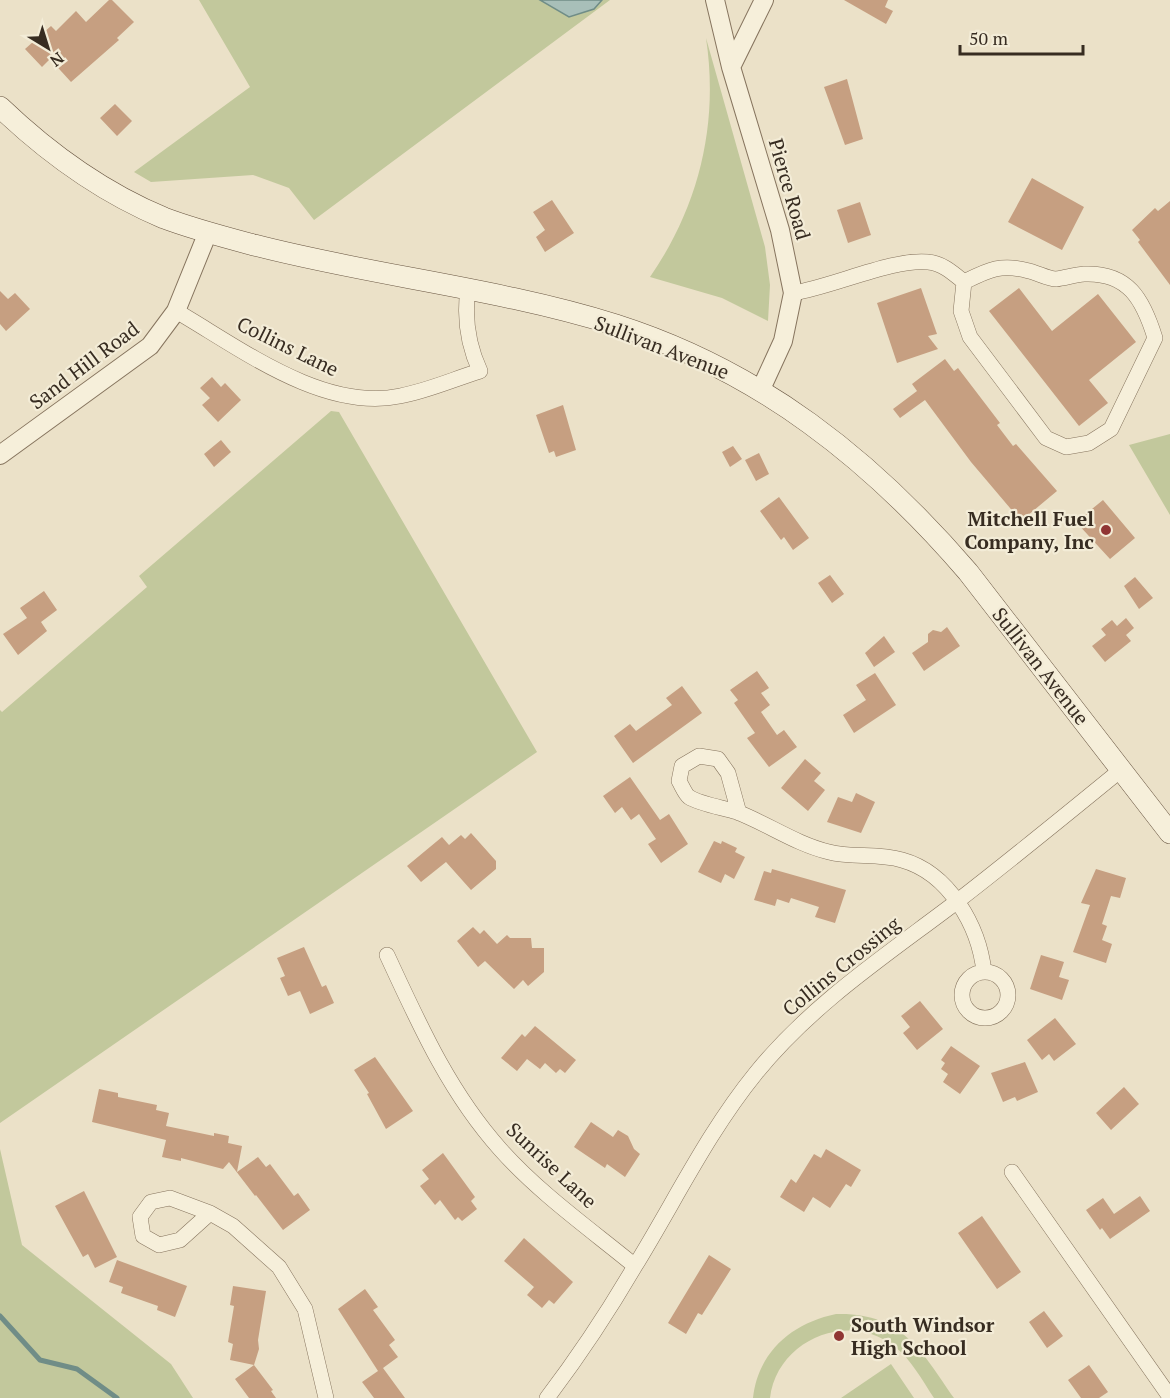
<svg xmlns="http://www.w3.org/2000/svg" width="1170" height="1398" font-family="'PT Serif',serif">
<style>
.green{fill:#c2c89c}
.water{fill:#a8bfb9;stroke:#708d87;stroke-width:1.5}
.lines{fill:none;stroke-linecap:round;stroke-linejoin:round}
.stream{stroke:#708d87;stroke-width:5}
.building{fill:#c69f81}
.minor-casing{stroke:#86745e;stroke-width:16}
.tertiary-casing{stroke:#86745e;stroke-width:20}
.secondary-casing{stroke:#685541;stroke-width:22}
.minor{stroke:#f6efda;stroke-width:15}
.tertiary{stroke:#f6efda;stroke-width:18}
.secondary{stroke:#f6efda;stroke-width:21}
.poi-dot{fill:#903533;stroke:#f3ecd7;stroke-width:2}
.labels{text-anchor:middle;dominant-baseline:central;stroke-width:4.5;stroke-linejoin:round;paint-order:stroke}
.street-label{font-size:20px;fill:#372c21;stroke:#f3ecd7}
.poi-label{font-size:20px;font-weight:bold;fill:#372c21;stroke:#f3ecd7;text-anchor:end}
</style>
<rect width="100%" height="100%" fill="#ebe1c8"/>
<path class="green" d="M199,0H610L314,220L289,188L253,175L151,182L134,172L250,87Z
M706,38L765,247L770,285L768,321L722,298L650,277C699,206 719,124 706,38Z
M331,411L339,412L537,752L0,1123V710L2,712L147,587L139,576Z
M1170,434V515L1129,445Z
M0,1149L22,1245L171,1364L193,1398H0Z
M836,1314C901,1312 921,1350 954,1398H934C922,1380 911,1359 894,1346C848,1310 777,1340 770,1398H753C758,1352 792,1323 836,1314Z
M891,1364L914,1398H841Z"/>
<path class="water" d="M540,0H602L594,9L569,17Z"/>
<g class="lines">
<path class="stream" d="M0,1316L40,1360L77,1369L117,1398"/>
</g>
<path class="building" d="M109,0H112L134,22L117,38L119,40L71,82L50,59L42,67L25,49L51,26L56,31L76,11L86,22Z
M844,0H888L885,7L893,11L886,24Z
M847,79L863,139L845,145L824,87Z
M115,104L132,121L117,136L100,118Z
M1032,178L1084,207L1062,250L1008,222Z
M552,200L574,233L545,252L536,237L545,230L533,212Z
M1170,201V285L1138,242L1140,240L1132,230L1155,208L1158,211Z
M860,202L871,235L848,243L837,210Z
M921,288L937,334L928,336L938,349L897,363L877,303Z
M1019,288L1052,331L1098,294L1136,342L1089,380L1108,403L1079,426L989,311Z
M0,291L8,299L15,293L30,309L6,331L0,324Z
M945,359L954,371L958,368L1000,423L997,425L1013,446L1016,444L1057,491L1021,521L971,462L925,400L900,418L893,409L917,391L912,384Z
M212,377L221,387L225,383L241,400L218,422L202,405L210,398L200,388Z
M563,405L576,450L556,457L554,451L549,453L536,415Z
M221,440L231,452L214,467L204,454Z
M733,446L742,459L730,467L722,452Z
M759,453L769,474L756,481L745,460Z
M779,497L809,538L793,550L784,537L781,540L760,511Z
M1103,500L1135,538L1110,559L1076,522Z
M830,575L844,594L832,603L818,583Z
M1135,577L1153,598L1139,609L1124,586Z
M44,591L57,610L41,622L47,631L18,655L3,634L27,618L20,608Z
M1126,618L1134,628L1126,635L1131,641L1105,662L1092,646L1106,635L1101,629L1112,620L1117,626Z
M947,627L960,646L924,671L912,653L928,642V634L933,630L941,632Z
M884,636L895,652L874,667L865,653Z
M757,671L769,688L761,693L770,705L761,712L777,735L784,730L797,747L769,767L747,738L755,733L734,703L738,700L730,690Z
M875,673L896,705L854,733L843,715L866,700L856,685Z
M682,686L702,713L633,763L614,736L630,724L636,731L647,723L672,705L666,698Z
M805,759L821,773L814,781L825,790L808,811L781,788Z
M630,777L660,820L669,814L688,844L661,863L648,844L656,839L639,814L631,820L622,807L615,813L603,796Z
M856,793L875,802L861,833L827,822L838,797L852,802Z
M471,833L496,861V869L471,890L446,862L421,882L407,866L442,837L449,845L461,835L465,839Z
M714,841L721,844L722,841L737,848L735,852L745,857L734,879L725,874L721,883L698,872Z
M772,869L846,890L835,923L815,917L819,907L791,898L789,903L777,899L775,906L754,900L764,871L771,873Z
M1096,869L1126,878L1120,898L1111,896L1102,924L1107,926L1102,940L1112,944L1106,963L1073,952L1090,905L1081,903Z
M473,927L480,934L484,930L497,944L507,935L510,938H531L532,948H544V972L528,986L523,980L514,989L485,961L478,967L457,941Z
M304,947L322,987L326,985L334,1003L310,1014L300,991L288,996L280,978L285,976L277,958Z
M1041,955L1064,962L1059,977L1069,980L1062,1000L1030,989Z
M920,1001L943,1029L917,1050L903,1033L910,1027L901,1016Z
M1055,1018L1076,1044L1054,1061L1049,1054L1042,1060L1027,1040Z
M535,1026L576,1060L565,1073L560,1069L556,1073L545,1063L540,1069L527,1059L517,1071L501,1058L522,1034L525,1037Z
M951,1046L980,1066L960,1094L943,1082L948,1074L941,1069L945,1063L941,1060Z
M375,1057L413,1111L386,1129L367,1094L369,1093L354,1070Z
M1025,1062L1038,1092L1017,1101L1015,1097L1003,1102L991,1073Z
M1124,1087L1139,1104L1111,1130L1096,1113Z
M99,1089L118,1093V1097L157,1105L156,1110L169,1113L166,1126L214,1136V1133L229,1136L228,1143L242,1146L237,1172L258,1157L266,1167L270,1164L294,1196L298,1193L310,1210L283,1230L256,1195L255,1196L229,1162L223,1169L181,1158V1161L162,1157L166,1140L92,1122Z
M591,1122L613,1137L618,1130L628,1136L634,1149L640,1154L625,1177L607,1164L605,1168L574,1147Z
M826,1149L861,1170L851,1187L846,1184L830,1208L813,1197L804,1212L780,1197L791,1179L796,1183L814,1154L821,1158Z
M443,1153L475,1197L471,1201L477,1209L462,1221L458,1217L455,1220L440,1200L435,1205L420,1186L429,1179L422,1170Z
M84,1191L117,1257L95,1268L88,1254L83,1257L55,1206Z
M1140,1196L1150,1211L1110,1239L1102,1228L1100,1230L1086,1210L1103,1198L1114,1214Z
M982,1216L1021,1272L997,1289L958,1233Z
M524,1238L573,1282L554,1304L549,1300L542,1308L527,1295L534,1287L504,1261Z
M709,1255L731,1269L702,1315L698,1313L686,1334L668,1323Z
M117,1260L187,1286L175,1317L157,1310L158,1306L121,1293L123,1287L109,1282Z
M233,1286L266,1291L258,1340L259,1349L254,1365L230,1360L233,1344L228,1342L234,1306L230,1305Z
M365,1289L378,1307L373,1310L395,1340L389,1345L398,1357L383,1368L405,1398H374L362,1382L378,1371L338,1309Z
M1044,1311L1063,1336L1047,1348L1029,1322Z
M254,1365L273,1390L271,1391L276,1398H249L235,1379Z
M1089,1365L1108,1392L1099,1398H1081L1068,1380Z"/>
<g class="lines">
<defs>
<path id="minor" d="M793,293C832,287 894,258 928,262C942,263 953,273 964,282L961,311L970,337L1046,438L1066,447L1089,443L1111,429L1155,338C1143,299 1128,272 1084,274C1074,275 1065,278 1056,279C1048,279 1038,273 1029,271C1001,263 988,270 964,282
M176,311C240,348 323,412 400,396C427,391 454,379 480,371C468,345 464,318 468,290
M739,813L728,773L718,759L699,756L682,766L679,781C682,786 685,794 689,797C699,804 725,808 737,812C768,824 796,844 829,852C852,858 878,853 902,860C949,873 979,926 984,972
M387,955C419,1024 449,1092 500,1149C539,1193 590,1229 635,1266
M962 995a23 23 0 1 1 46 0a23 23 0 1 1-46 0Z
M1012,1172L1170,1397
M210,1213L180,1240L159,1245L143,1236L140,1217L151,1202L170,1198L210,1213L233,1226L279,1267L305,1309L326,1398
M547,1398C579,1356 608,1312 635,1266C675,1201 708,1132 756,1073C812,1004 885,956 955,903C1012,859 1067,814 1122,769"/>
<path id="tertiary" d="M715,0L731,67L780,230L793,293L783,341L761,389
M731,67L764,0
M0,455L150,346L176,311L208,232"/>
<path id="secondary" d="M0,107C47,152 104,193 164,218C193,229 224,237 254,245C373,276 498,288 616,325C760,371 871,459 968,572L1170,833"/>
</defs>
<use href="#minor" class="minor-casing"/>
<use href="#tertiary" class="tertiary-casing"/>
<use href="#secondary" class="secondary-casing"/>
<use href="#minor" class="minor"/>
<use href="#tertiary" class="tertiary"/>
<use href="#secondary" class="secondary"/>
</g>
<g class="poi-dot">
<circle cx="1106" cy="530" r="6"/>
<circle cx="839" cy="1336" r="6"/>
</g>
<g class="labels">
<g class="street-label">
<text transform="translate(790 189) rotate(74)">Pierce Road</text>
<text transform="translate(288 346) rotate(26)">Collins Lane</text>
<text transform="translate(662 347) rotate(21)">Sullivan Avenue</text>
<text transform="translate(84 365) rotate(-37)">Sand Hill Road</text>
<text transform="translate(1041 666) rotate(52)">Sullivan Avenue</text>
<text transform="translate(841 966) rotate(-39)">Collins Crossing</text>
<text transform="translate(552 1165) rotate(43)">Sunrise Lane</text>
</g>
<g class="poi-label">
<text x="1094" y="518">Mitchell Fuel<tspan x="1094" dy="23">Company, Inc</tspan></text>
<text x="851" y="1324" text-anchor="start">South Windsor<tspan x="851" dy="23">High School</tspan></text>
</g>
</g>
<g transform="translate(48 48) rotate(142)" stroke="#f3ecd7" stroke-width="4.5" paint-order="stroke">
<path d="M0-4.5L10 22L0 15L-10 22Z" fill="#372c21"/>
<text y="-9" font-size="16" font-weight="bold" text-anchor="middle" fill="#372c21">N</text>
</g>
<path d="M960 45v9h123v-9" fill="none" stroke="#372c21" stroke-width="3"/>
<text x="969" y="45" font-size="18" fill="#372c21" stroke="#f3ecd7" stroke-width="4.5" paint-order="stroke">50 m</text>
</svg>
